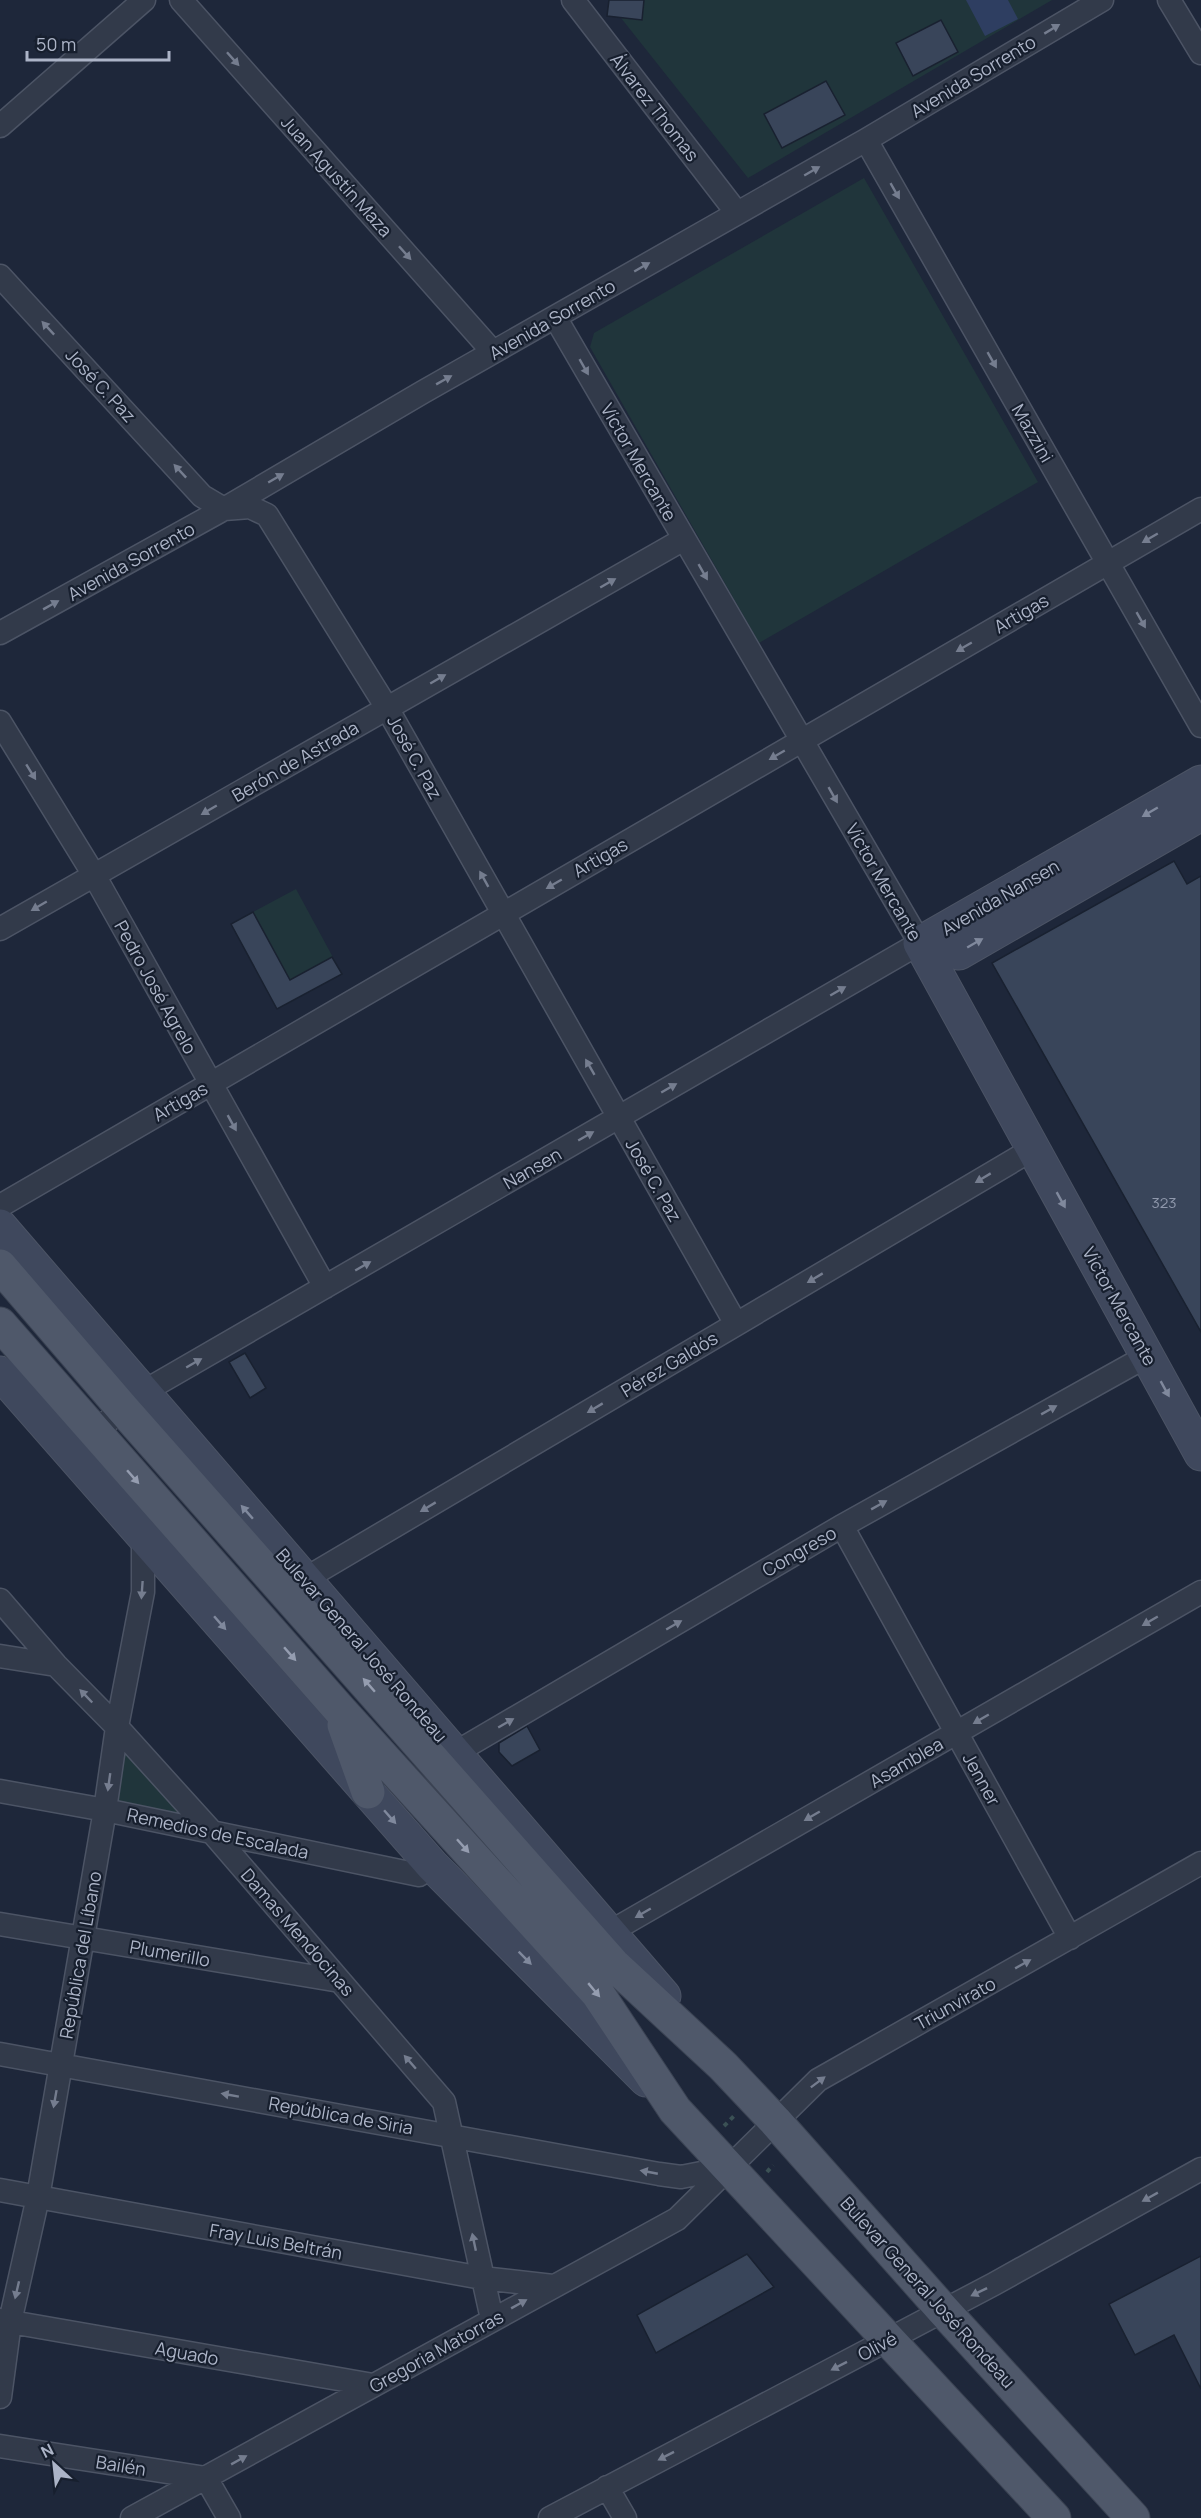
<svg xmlns="http://www.w3.org/2000/svg" width="1201" height="2518" font-family="Manrope,sans-serif">
<style>
.green{fill:#20353b}
.water{fill:#2e3e61}
.building{fill:#39455a;stroke:#192130;stroke-width:1.5}
.lines{fill:none;stroke-linecap:round;stroke-linejoin:round}
.street-casing{stroke:#4c5465;stroke-width:25}
.secondary-casing{stroke:#4c5465;stroke-width:35}
.primary-casing{stroke:#3b4353;stroke-width:35}
.path{stroke:#3b5155;stroke-width:4;stroke-dasharray:4.5 4.5;stroke-linecap:butt}
.street{stroke:#323a4a;stroke-width:22}
.secondary{stroke:#3f485d;stroke-width:33}
.primary{stroke:#4f586a;stroke-width:33}
.oneway{fill:#757d8f}
.oneway2{fill:#80899d}
.oneway3{fill:#959db0}
.labels{text-anchor:middle;dominant-baseline:central;stroke-width:4.5;stroke-linejoin:round;paint-order:stroke}
.number-label{font-size:15px;fill:#8f98ac}
.street-label{font-size:18px;fill:#acb4c7;stroke:#171f2e}
</style>
<rect width="100%" height="100%" fill="#1e273a"/>
<path class="green" d="M609,0H1052L748,178L621,18L607,16Z
M864,178L1038,482L759,643L590,347L594,333Z
M296,889L342,974L277,1009L231,924Z
M123,1746L180,1805L175,1815L115,1803Z"/>
<path class="water" d="M966,0H1008L1018,19L985,36Z"/>
<path class="building" d="M609,0H644L642,20L607,16Z
M941,20L958,52L913,76L896,43Z
M826,81L845,115L782,148L764,114Z
M1174,861L1187,884L1201,876V1332L992,963Z
M253,912L290,980L332,957L342,974L277,1009L231,924Z
M245,1353L266,1388L250,1398L229,1362Z
M527,1726L540,1750L512,1766L499,1752V1743Z
M747,2254L774,2287L656,2353L637,2315Z
M1201,2256V2389L1174,2335L1135,2355L1109,2304Z"/>
<g class="lines">
<defs>
<path id="street" d="M181,0L493,352
M573,0L737,213
M1169,0L1201,53
M0,126L144,0
M866,140L1201,726
M0,276L202,496L224,509L250,507L267,515L387,708L736,1324
M0,633L224,509L423,392L866,140L1102,0
M0,722L94,875L325,1287
M0,929L684,539
M0,1206L1201,509
M84,1441L143,1392L920,943L555,317
M842,1526L1070,1938
M305,1579L1033,1149
M0,1600L56,1665L117,1727L211,1831L444,2102L492,2319
M0,1656L56,1665
M455,1753L842,1526L1147,1356
M0,1791L105,1810L419,1875L432,1865
M0,1924L340,1981
M610,1932L1201,1592
M0,2054L659,2174L681,2177L727,2168
M0,2190L482,2278L553,2286
M0,2320L373,2385
M0,2397L10,2322L38,2197L105,1810L117,1727L143,1592V1537L139,1532
M0,2446L206,2478L229,2518
M607,2487L625,2518
M132,2518L677,2219L818,2080L1201,1863
M550,2518L994,2284L1201,2169"/>
<path id="secondary" d="M920,943L1201,1454
M920,943L1201,782
M920,943L959,953L1201,814
M0,1226L664,1996
M0,1373L432,1865L646,2080"/>
<path id="primary" d="M0,1266L123,1409L613,1964L723,2066L775,2121L943,2310L1133,2518
M0,1324L339,1709L598,1994L675,2110L1054,2518
M344,1725L368,1792"/>
</defs>
<use href="#street" class="street-casing"/>
<use href="#secondary" class="secondary-casing"/>
<use href="#primary" class="primary-casing"/>
<path class="path" d="M724,2126L736,2114
M767,2172L773,2165"/>
<use href="#street" class="street"/>
<use href="#secondary" class="secondary"/>
<use href="#primary" class="primary"/>
</g>
<defs><path id="oneway-solid" d="M-6-.8H1V-3.2L6.5 0L1 3.2V.8H-6Z" transform="scale(1.5)"/></defs>
<g class="oneway">
<use href="#oneway-solid" transform="translate(1052 29) rotate(-31)"/>
<use href="#oneway-solid" transform="translate(233 59) rotate(48)"/>
<use href="#oneway-solid" transform="translate(812 171) rotate(-30)"/>
<use href="#oneway-solid" transform="translate(895 191) rotate(60)"/>
<use href="#oneway-solid" transform="translate(405 253) rotate(48)"/>
<use href="#oneway-solid" transform="translate(642 267) rotate(-30)"/>
<use href="#oneway-solid" transform="translate(48 328) rotate(-133)"/>
<use href="#oneway-solid" transform="translate(992 360) rotate(60)"/>
<use href="#oneway-solid" transform="translate(584 367) rotate(60)"/>
<use href="#oneway-solid" transform="translate(444 380) rotate(-29)"/>
<use href="#oneway-solid" transform="translate(180 471) rotate(-133)"/>
<use href="#oneway-solid" transform="translate(276 478) rotate(-30)"/>
<use href="#oneway-solid" transform="translate(1150 538) rotate(150)"/>
<use href="#oneway-solid" transform="translate(703 572) rotate(60)"/>
<use href="#oneway-solid" transform="translate(608 583) rotate(-30)"/>
<use href="#oneway-solid" transform="translate(51 605) rotate(-29)"/>
<use href="#oneway-solid" transform="translate(1141 620) rotate(60)"/>
<use href="#oneway-solid" transform="translate(964 647) rotate(150)"/>
<use href="#oneway-solid" transform="translate(438 679) rotate(-30)"/>
<use href="#oneway-solid" transform="translate(777 755) rotate(150)"/>
<use href="#oneway-solid" transform="translate(31 772) rotate(58)"/>
<use href="#oneway-solid" transform="translate(833 795) rotate(60)"/>
<use href="#oneway-solid" transform="translate(209 810) rotate(150)"/>
<use href="#oneway-solid" transform="translate(484 879) rotate(-119)"/>
<use href="#oneway-solid" transform="translate(554 884) rotate(150)"/>
<use href="#oneway-solid" transform="translate(39 906) rotate(150)"/>
<use href="#oneway-solid" transform="translate(838 991) rotate(-30)"/>
<use href="#oneway-solid" transform="translate(590 1067) rotate(-120)"/>
<use href="#oneway-solid" transform="translate(669 1088) rotate(-30)"/>
<use href="#oneway-solid" transform="translate(232 1123) rotate(61)"/>
<use href="#oneway-solid" transform="translate(586 1136) rotate(-30)"/>
<use href="#oneway-solid" transform="translate(983 1178) rotate(149)"/>
<use href="#oneway-solid" transform="translate(363 1266) rotate(-30)"/>
<use href="#oneway-solid" transform="translate(815 1278) rotate(149)"/>
<use href="#oneway-solid" transform="translate(194 1363) rotate(-30)"/>
<use href="#oneway-solid" transform="translate(595 1408) rotate(149)"/>
<use href="#oneway-solid" transform="translate(1049 1410) rotate(-29)"/>
<use href="#oneway-solid" transform="translate(879 1505) rotate(-29)"/>
<use href="#oneway-solid" transform="translate(428 1507) rotate(149)"/>
<use href="#oneway-solid" transform="translate(142 1590) rotate(94)"/>
<use href="#oneway-solid" transform="translate(1150 1621) rotate(150)"/>
<use href="#oneway-solid" transform="translate(674 1625) rotate(-30)"/>
<use href="#oneway-solid" transform="translate(86 1696) rotate(-134)"/>
<use href="#oneway-solid" transform="translate(981 1719) rotate(150)"/>
<use href="#oneway-solid" transform="translate(506 1723) rotate(-30)"/>
<use href="#oneway-solid" transform="translate(109 1782) rotate(98)"/>
<use href="#oneway-solid" transform="translate(812 1816) rotate(150)"/>
<use href="#oneway-solid" transform="translate(643 1913) rotate(150)"/>
<use href="#oneway-solid" transform="translate(1023 1964) rotate(-29)"/>
<use href="#oneway-solid" transform="translate(410 2062) rotate(-131)"/>
<use href="#oneway-solid" transform="translate(818 2082) rotate(-37)"/>
<use href="#oneway-solid" transform="translate(230 2095) rotate(-170)"/>
<use href="#oneway-solid" transform="translate(55 2099) rotate(100)"/>
<use href="#oneway-solid" transform="translate(649 2172) rotate(-169)"/>
<use href="#oneway-solid" transform="translate(1150 2197) rotate(151)"/>
<use href="#oneway-solid" transform="translate(474 2242) rotate(-102)"/>
<use href="#oneway-solid" transform="translate(17 2290) rotate(103)"/>
<use href="#oneway-solid" transform="translate(979 2292) rotate(154)"/>
<use href="#oneway-solid" transform="translate(519 2304) rotate(-29)"/>
<use href="#oneway-solid" transform="translate(839 2366) rotate(153)"/>
<use href="#oneway-solid" transform="translate(666 2456) rotate(153)"/>
<use href="#oneway-solid" transform="translate(239 2460) rotate(-29)"/>
</g>
<g class="oneway2">
<use href="#oneway-solid" transform="translate(1150 812) rotate(150)"/>
<use href="#oneway-solid" transform="translate(975 943) rotate(-30)"/>
<use href="#oneway-solid" transform="translate(1061 1200) rotate(61)"/>
<use href="#oneway-solid" transform="translate(1165 1389) rotate(61)"/>
<use href="#oneway-solid" transform="translate(247 1512) rotate(-131)"/>
<use href="#oneway-solid" transform="translate(220 1623) rotate(49)"/>
<use href="#oneway-solid" transform="translate(390 1817) rotate(49)"/>
<use href="#oneway-solid" transform="translate(525 1958) rotate(45)"/>
</g>
<g class="oneway3">
<use href="#oneway-solid" transform="translate(133 1477) rotate(49)"/>
<use href="#oneway-solid" transform="translate(290 1654) rotate(49)"/>
<use href="#oneway-solid" transform="translate(369 1685) rotate(-131)"/>
<use href="#oneway-solid" transform="translate(463 1846) rotate(48)"/>
<use href="#oneway-solid" transform="translate(594 1990) rotate(50)"/>
</g>
<g class="labels">
<g class="number-label">
<text x="1164" y="1202">323</text>
</g>
<g class="street-label">
<text transform="translate(973 76) rotate(-31)">Avenida Sorrento</text>
<text transform="translate(655 107) rotate(52)">Álvarez Thomas</text>
<text transform="translate(337 176) rotate(48)">Juan Agustín Maza</text>
<text transform="translate(552 319) rotate(-30)">Avenida Sorrento</text>
<text transform="translate(101 385) rotate(47)">José C. Paz</text>
<text transform="translate(1033 433) rotate(60)">Mazzini</text>
<text transform="translate(639 462) rotate(60)">Víctor Mercante</text>
<text transform="translate(131 561) rotate(-29)">Avenida Sorrento</text>
<text transform="translate(1021 613) rotate(-30)">Artigas</text>
<text transform="translate(415 757) rotate(61)">José C. Paz</text>
<text transform="translate(295 761) rotate(-30)">Berón de Astrada</text>
<text transform="translate(600 857) rotate(-30)">Artigas</text>
<text transform="translate(884 882) rotate(60)">Víctor Mercante</text>
<text transform="translate(1000 897) rotate(-30)">Avenida Nansen</text>
<text transform="translate(156 987) rotate(61)">Pedro José Agrelo</text>
<text transform="translate(180 1101) rotate(-30)">Artigas</text>
<text transform="translate(532 1168) rotate(-30)">Nansen</text>
<text transform="translate(654 1180) rotate(60)">José C. Paz</text>
<text transform="translate(1120 1306) rotate(61)">Víctor Mercante</text>
<text transform="translate(669 1364) rotate(-31)">Pérez Galdós</text>
<text transform="translate(799 1551) rotate(-30)">Congreso</text>
<text transform="translate(362 1645) rotate(49)">Bulevar General José Rondeau</text>
<text transform="translate(906 1762) rotate(-30)">Asamblea</text>
<text transform="translate(982 1779) rotate(61)">Jenner</text>
<text transform="translate(218 1833) rotate(12)">Remedios de Escalada</text>
<text transform="translate(298 1932) rotate(49)">Damas Mendocinas</text>
<text transform="translate(170 1953) rotate(10)">Plumerillo</text>
<text transform="translate(80 1955) rotate(-80)">República del Líbano</text>
<text transform="translate(955 2003) rotate(-29)">Triunvirato</text>
<text transform="translate(341 2115) rotate(10)">República de Siria</text>
<text transform="translate(276 2241) rotate(10)">Fray Luis Beltrán</text>
<text transform="translate(928 2292) rotate(48)">Bulevar General José Rondeau</text>
<text transform="translate(877 2346) rotate(-28)">Olivé</text>
<text transform="translate(436 2351) rotate(-29)">Gregoria Matorras</text>
<text transform="translate(187 2353) rotate(10)">Aguado</text>
<text transform="translate(121 2465) rotate(9)">Bailén</text>
</g>
</g>
<g transform="translate(54 2464) rotate(333)" stroke="#171f2e" stroke-width="4.5" paint-order="stroke">
<path d="M0-4.5L10 22L0 15L-10 22Z" fill="#acb4c7"/>
<text y="-9" font-size="16" font-weight="bold" text-anchor="middle" fill="#acb4c7">N</text>
</g>
<path d="M27 51v9h142v-9" fill="none" stroke="#acb4c7" stroke-width="3"/>
<text x="36" y="51" font-size="18" fill="#acb4c7" stroke="#171f2e" stroke-width="4.5" paint-order="stroke">50 m</text>
</svg>
